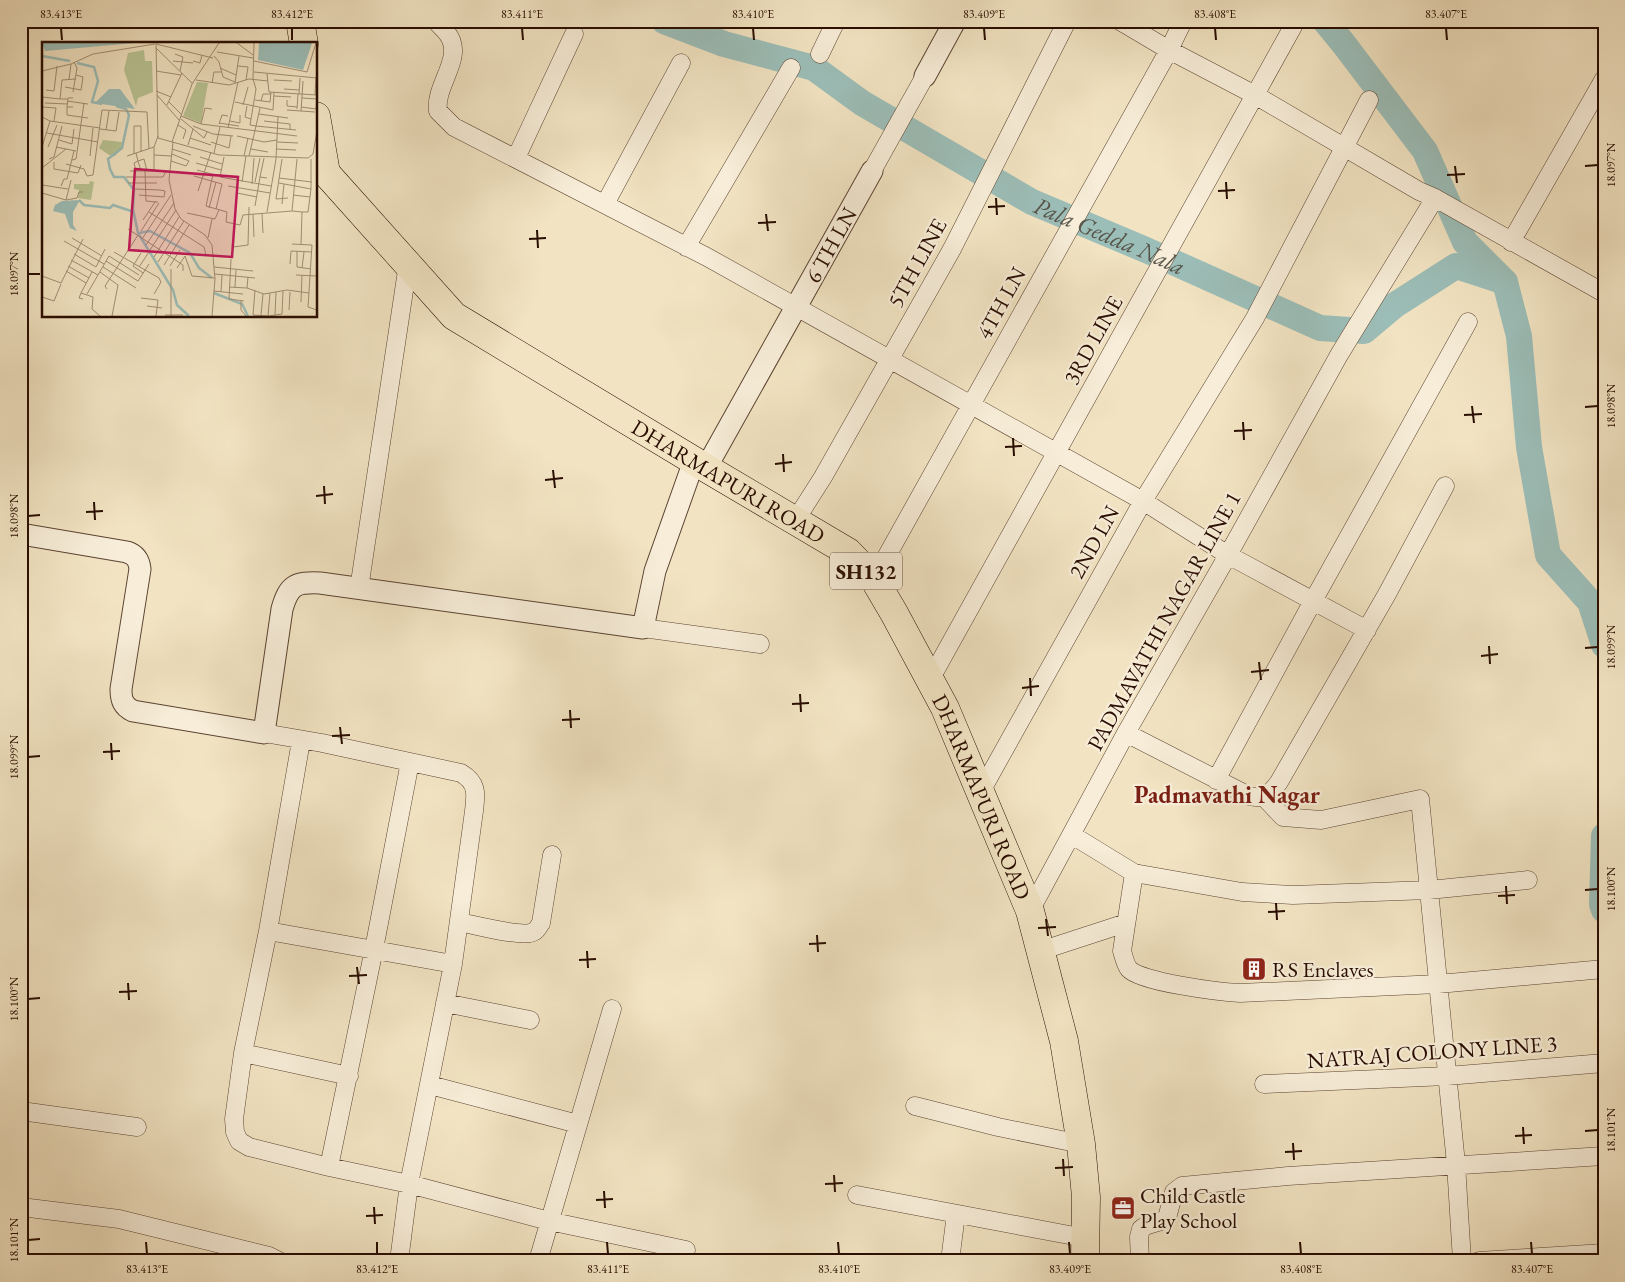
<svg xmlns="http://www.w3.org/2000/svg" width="1625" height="1282" font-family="'EB Garamond',serif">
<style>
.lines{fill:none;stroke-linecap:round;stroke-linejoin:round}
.stream{stroke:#6e776e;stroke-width:4.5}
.river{stroke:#9cbeb8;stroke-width:26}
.minor-casing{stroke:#5b4331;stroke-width:19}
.tertiary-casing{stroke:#5b4331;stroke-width:23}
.primary-casing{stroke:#290d00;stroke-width:29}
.minor{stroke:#f7edd8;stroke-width:18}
.tertiary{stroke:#f7edd8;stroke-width:21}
.primary{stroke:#f2e4c3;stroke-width:28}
.ticks{fill:none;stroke:#290d00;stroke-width:2}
.labels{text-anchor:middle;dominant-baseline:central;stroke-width:4.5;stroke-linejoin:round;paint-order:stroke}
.shield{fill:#f7edd8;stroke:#675041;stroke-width:1}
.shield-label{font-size:21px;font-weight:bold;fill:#290d00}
.street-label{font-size:22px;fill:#290d00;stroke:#f7edd8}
.poi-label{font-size:22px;fill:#290d00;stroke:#f7edd8;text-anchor:start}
.water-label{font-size:24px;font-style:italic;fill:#57544a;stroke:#f7edd8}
.neighbourhood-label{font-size:24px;font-weight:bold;fill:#7a1f14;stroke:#f7edd8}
.inset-river{fill:none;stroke:#9cbeb8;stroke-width:2.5}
.inset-road{fill:none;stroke:#a28e75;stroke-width:1}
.view{fill:#c2185b;fill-opacity:0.15;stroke:#c2185b;stroke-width:2.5}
.inset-edge{fill:none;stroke:#290d00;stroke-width:2.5}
.neatline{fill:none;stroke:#290d00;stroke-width:2}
.ticks-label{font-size:12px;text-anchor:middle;fill:#290d00}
</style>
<rect width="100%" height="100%" fill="#f2e4c3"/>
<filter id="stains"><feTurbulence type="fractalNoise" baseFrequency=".004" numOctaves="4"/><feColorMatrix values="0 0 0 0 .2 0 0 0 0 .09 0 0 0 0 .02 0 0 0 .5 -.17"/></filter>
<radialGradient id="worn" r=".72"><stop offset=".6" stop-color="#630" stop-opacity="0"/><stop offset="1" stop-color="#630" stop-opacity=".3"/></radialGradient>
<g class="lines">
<path class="stream" d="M1590,602L1604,605"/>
<g class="river">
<path id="s1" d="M664,21L724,44L814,68L862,103L1032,202L1146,250L1320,328L1364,331L1395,305L1456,266L1505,282"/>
<path d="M1325,21L1343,43L1425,151L1465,242L1505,282L1519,336L1529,447L1548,555L1590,602L1604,645"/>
<path d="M1604,836L1602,904L1604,910"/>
</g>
<defs>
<path id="minor" d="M436,21C439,25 444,29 447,33C466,57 434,85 438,111L454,127L707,257L1143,501L1228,555L1367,630
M1120,21L1169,50L1255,95L1419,191L1435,198L1604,293
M820,54L836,21
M516,158L574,34
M872,171L925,76
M605,204L681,63
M1511,242L1604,79
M686,247L791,68
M795,521L823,477L952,249L1067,21
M874,579L1169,50L1183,21
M359,589L408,264
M643,628L760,644
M930,680L1296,21
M264,733L322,743L461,773C478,783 476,794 474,811L453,964L409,1184L399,1261
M1126,733L1249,796C1266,800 1269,795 1279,782L1387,594L1445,486
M301,741L268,931L243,1053L234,1119L235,1132L239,1141L249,1147L329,1167L409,1184L549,1221L686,1250
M1216,780L1313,601L1468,322
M980,793L1143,501L1255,318L1369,100
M1264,797L1283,817L1321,820L1420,799L1456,1164L1462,1261
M1072,835L1134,873L1242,892L1293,895L1429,890L1528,880
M1134,873L1122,951C1124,957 1125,964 1129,969C1140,982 1220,992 1240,993L1438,984L1604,969
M1030,911L1126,733L1228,555L1339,355L1435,198
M459,922C475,925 516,936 530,933C536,932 538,928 541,923L552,855
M268,931L453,964
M1040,951L1126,923
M445,1003L530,1020
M243,1053L349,1076
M1264,1084L1447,1076L1604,1063
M430,1085L578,1124
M915,1106L998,1127L1081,1144
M21,1111L137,1127
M329,1167L374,949L410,762
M857,1195L1085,1238
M21,1207L119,1219L269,1256L279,1261
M538,1261L612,1009
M950,1261L956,1214
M1140,1261L1139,1237L1141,1229C1148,1222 1159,1224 1167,1218L1174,1192L1182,1186L1288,1176L1604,1156
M1479,1261L1604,1253"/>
<path id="tertiary" d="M925,76L955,21
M706,468L872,171
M21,534L127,552C136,555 139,560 140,569L121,689C121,700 123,706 133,711L264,733L282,609C289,585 295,582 320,583L643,628L655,571L694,461"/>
<g id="primary">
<path d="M300,21L304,44"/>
<path id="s2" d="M316,116L326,173L454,316L706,468L848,552L874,579L894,613L945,708L1030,911L1064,1041L1081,1144L1086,1197L1085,1261"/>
</g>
</defs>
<use href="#minor" class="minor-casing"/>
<use href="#tertiary" class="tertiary-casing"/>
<use href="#primary" class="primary-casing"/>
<use href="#minor" class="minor"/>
<use href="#tertiary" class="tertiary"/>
<use href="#primary" class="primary"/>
</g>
<path class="ticks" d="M61,28L62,40M292,28V40M522,28L523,40M753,28L754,40M984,28L985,40M1215,28L1216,40M1446,28L1447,40M1455,166L1457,183M1585,166L1598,165M1447,175L1465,174M1226,182L1227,199M1218,191L1235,190M996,198L997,215M988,207L1005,206M766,214L768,231M758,223L776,222M537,230L538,248M529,239L546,238M28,274H40M1472,406L1474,423M1585,407L1598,406M1464,415L1482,414M1243,422L1244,440M1234,431L1252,430M1013,438L1014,456M1005,447L1022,446M783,454L784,472M775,464L792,462M553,470L555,488M545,480L563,478M324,486L325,504M316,496L333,494M94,502L95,520M86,512L103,511M28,516L40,515M1489,646L1490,664M1585,648L1598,647M1481,656L1498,654M1259,662L1261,680M1251,672L1269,670M1030,678L1031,696M1022,688L1039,686M800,694L801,712M792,704L809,703M570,710L571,728M562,720L580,719M340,727L342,744M332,736L350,735M111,743L112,760M103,752L120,751M28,757L40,756M1506,886L1507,904M1585,890L1598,889M1498,896L1515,895M1276,903L1277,920M1268,912L1285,911M1046,919L1048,936M1038,928L1056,927M817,935L818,952M809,944L826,943M587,951L588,968M579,960L596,959M357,967L359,984M349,976L367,975M128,983L129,1000M119,992L137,991M28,999L40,998M1523,1127L1524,1144M1585,1131L1598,1130M1515,1136L1532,1135M1293,1143L1294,1160M1285,1152L1302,1151M1063,1159L1064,1176M1055,1168L1073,1167M834,1175L835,1192M825,1184L843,1183M604,1191L605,1208M596,1200L613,1199M374,1207L375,1224M366,1216L383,1215M28,1240L40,1239M146,1242L147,1254M377,1242V1254M607,1242L608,1254M838,1242L839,1254M1069,1242L1070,1254M1300,1242L1301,1254M1531,1242L1532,1254"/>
<defs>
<symbol id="building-square" viewBox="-11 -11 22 22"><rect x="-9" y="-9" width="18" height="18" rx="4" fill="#8f2418" stroke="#f7edd8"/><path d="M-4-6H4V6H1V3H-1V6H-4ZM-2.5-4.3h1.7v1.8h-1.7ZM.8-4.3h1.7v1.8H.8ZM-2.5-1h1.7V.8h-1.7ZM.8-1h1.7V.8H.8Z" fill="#fff"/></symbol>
<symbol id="office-square" viewBox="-11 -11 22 22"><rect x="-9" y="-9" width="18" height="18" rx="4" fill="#8f2418" stroke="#f7edd8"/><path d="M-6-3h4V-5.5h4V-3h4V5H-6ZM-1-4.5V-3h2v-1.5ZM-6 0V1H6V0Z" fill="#fff"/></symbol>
</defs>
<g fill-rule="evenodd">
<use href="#building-square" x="1240" y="955" width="28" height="28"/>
<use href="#office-square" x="1109" y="1194" width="28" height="28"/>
</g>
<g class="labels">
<rect class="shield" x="830" y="552.5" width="72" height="37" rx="4"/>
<g class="shield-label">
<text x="866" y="571">SH132</text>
</g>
<g class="street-label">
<text transform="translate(831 245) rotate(-61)">6 TH LN</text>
<text transform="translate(917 263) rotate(-61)">5TH LINE</text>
<text transform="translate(1001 303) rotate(-61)">4TH LN</text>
<text transform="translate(1093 340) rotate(-61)">3RD LINE</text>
<text stroke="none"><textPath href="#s2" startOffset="570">DHARMAPURI ROAD</textPath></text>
<text transform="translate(1094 542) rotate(-61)">2ND LN</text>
<text transform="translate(1164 621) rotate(-61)">PADMAVATHI NAGAR LINE 1</text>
<text stroke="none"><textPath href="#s2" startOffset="990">DHARMAPURI ROAD</textPath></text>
<text transform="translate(1432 1052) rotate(-4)">NATRAJ COLONY LINE 3</text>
</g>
<g class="poi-label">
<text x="1272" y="969">RS Enclaves</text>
<text x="1140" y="1195">Child Castle<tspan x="1140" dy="25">Play School</tspan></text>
</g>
<g class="water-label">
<text stroke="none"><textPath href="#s1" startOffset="498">Pala Gedda Nala</textPath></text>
</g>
<g class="neighbourhood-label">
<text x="1227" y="794">Padmavathi Nagar</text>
</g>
</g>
<g transform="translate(42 42)">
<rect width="275" height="275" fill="#f2e4c3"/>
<path d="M102,8L103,19H110L111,50L96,56L94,64L82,28L86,11ZM155,40L166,41L159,81L141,74ZM61,98L80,100L79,107L73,114L67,113L57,106ZM48,139L52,140L49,158L36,156L37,148L32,147V142H47Z" fill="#b9c494"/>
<path d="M0,1H93L3,9ZM217,1H270L261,28L216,18ZM67,47H78L93,67L53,61ZM38,158L31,170V183L35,189L28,186L23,172L11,169L13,163L20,159Z" fill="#9cbeb8"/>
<path class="inset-river" d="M0,14L28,19M35,21L52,25L56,39L50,60L60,62M74,64L84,67L87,73L80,106L66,117L68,127L72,135H82L92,148L91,167L96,191L131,248L135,263L147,274M37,158L42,163L68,166L71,163L92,170M97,191L108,189L148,211L157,226L170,236M172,251L200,262L206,274"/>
<path class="inset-road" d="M195,1L211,13M114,2L171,16M114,2L116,96L177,113L266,116L271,112L275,89M114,6L151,42M175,10L211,16M133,12L141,15L138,29M172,14L177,20L181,35L193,40M131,19L151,21M151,19L158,21L160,13M212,19L265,30L274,1M196,24L206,25L204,38M178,26L194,33M0,29L29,22L51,12L113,2M114,29L139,33M212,30L275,36M225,32L227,50L275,53M27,37L29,22M154,38L187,43L207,37L226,39M232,38L250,39M170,41L172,30H179M193,41L197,14M23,45L39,48L41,35L34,33M242,47L257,48M4,48L12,49L15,24M114,49L129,55M31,50L35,26L32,20M257,52L258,36M115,53L137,78M273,53L274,35M232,54L249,55M0,55L18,57M31,56H26L25,65H31M260,56L275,57M25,57H18L20,38L34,37M213,58L228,60L229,50M245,58V64L255,65M25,59L46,62M219,59L221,52H229M127,60L140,73M193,60L231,68L232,50M3,61L25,62M125,63L140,31M201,63L206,45M205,64L203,75L209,77M0,65L14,66L12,79M25,65V73L46,76M259,65L274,67L275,55M218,66L214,84L254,88M255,67L256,52M245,68L273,70M259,69L261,39M217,72L246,76M139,74L159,82L255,94M0,75L8,79L0,105M139,77L162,96L165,90M8,79L58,86M188,79L198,81V73M222,79L248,82V88M177,81L197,84M159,82L163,66L170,67M177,82L180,73L186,74M136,83L144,88L141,97M151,84L171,92L191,94M186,86L196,40M58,87L74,89L77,70M64,88L67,69M5,91L56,100M195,94L222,100L235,98M148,96L169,103M17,98L30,102L32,87M130,100L150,42L177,1M131,100L127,138L133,167L139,177L163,193L170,203L173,237L170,274M169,100L187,106L189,94M235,100L256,101M146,103L151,87M6,105L15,83M14,105L34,109M112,105V129M130,107L149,113M209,107L226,110M234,107L254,108M172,111L178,85M92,112V84H99V110M112,113L129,114M48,114L51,86M85,114L112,105L116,94M202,114L206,96M207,114L214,84L208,83L214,47L211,37L212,1M158,115L180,122M182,115L178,135L229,144M222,116L218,135L225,136M7,117L12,115L20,84M240,117L234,157L246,156M255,117L250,169L260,170M30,118L34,117L42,61M129,119L144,124L147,119L130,112M12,120V127L36,131L39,123M154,121L179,128M24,122L42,127L45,134L51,133L60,68L105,70L107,107M0,126L24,107M155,128L177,134M88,129H126M94,129L92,121L96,119L94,111M99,129L96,119L102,117L105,129M103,129L104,159L114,160M171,132L164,164L185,170L184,180L198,183L201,173L250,169M152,134L180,142L174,167M84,135H121L124,129M237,136L270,140M200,140L204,114M213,140L218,116M86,141H115M237,141L269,147M210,142L212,116M0,143L26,147M19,144L22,137H25L32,109M186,144L228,151M93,147L118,148L123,149L122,155M156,149L169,110M0,151L24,158L35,156L37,150H41M195,151L215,155M97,153L122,155M251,153L268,155M24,158L29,138M240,162L242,142M213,164L218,135M167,166L174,140M107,170L162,205L164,213M225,170L234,117L236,75M145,171L173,177L177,168M220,171L221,191M211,172L212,195M101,178L113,160H116M86,187L141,223V229M99,189L117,161M30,196L60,214M166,196L170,177M100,197L129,153M22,199L62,222M250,202L270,203L266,265L275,268M259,202L260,170H266L269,147V117M104,203L132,161M191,205L206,203L207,165M108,208L134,168M255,209V225L269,227M72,210L117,236L119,240L112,252M99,211L91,224L101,231M32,212L54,225L63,207M112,215L137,175M189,217L187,257L202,259M29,218L56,233M64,219L96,239L107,222M116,220L142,179M248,222L249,209L270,210M122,223L147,183M26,224L47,236M128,224L138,208M61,225L94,246M97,225L107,210M172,225L211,229M135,226L143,214L150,234L173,236M260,226L262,210M24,229L44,241M58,230L76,243L70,274M173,232L213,236M254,233L275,234M0,234L19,241L41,197M187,245L205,246L206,235M193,245L194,228M205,246L222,252L245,248L267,251M65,247L63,244L96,193M213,248L211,273L227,274L240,272L241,249M172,249L201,252M179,250L180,233M39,251L51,255L50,267L58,274M45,252L67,214L97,233M0,255L12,259L19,242M99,256L116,258L114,274M41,257L37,256L39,251L50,230M199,259V268L204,274M259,260L260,233M105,264L120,266M247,268L248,250M123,273H141M219,273L221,252M233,273L234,250M129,274V227M226,274L228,251"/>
<path class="view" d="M93,127L196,135L190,215L87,208Z"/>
<rect width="275" height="275" class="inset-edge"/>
</g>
<rect width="1625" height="1282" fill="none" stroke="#f2e4c3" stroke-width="55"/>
<rect x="28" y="28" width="1570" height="1226" class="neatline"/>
<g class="ticks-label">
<text x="61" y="18">83.413°E</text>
<text x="292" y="18">83.412°E</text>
<text x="522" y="18">83.411°E</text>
<text x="753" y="18">83.410°E</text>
<text x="984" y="18">83.409°E</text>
<text x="1215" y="18">83.408°E</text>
<text x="1446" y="18">83.407°E</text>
<text transform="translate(1611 165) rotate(-90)" y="4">18.097°N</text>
<text transform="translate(14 274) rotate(-90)" y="4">18.097°N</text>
<text transform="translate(1611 406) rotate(-90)" y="4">18.098°N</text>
<text transform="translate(14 516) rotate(-90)" y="4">18.098°N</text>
<text transform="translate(1611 647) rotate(-90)" y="4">18.099°N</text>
<text transform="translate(14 757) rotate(-90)" y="4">18.099°N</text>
<text transform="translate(1611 889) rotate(-90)" y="4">18.100°N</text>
<text transform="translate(14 999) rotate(-90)" y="4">18.100°N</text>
<text transform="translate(1611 1130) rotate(-90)" y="4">18.101°N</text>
<text transform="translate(14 1240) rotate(-90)" y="4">18.101°N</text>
<text x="147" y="1273">83.413°E</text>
<text x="377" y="1273">83.412°E</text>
<text x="608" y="1273">83.411°E</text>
<text x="839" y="1273">83.410°E</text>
<text x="1070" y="1273">83.409°E</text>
<text x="1301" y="1273">83.408°E</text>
<text x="1532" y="1273">83.407°E</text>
</g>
<rect width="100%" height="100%" filter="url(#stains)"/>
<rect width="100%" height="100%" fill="url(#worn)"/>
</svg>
